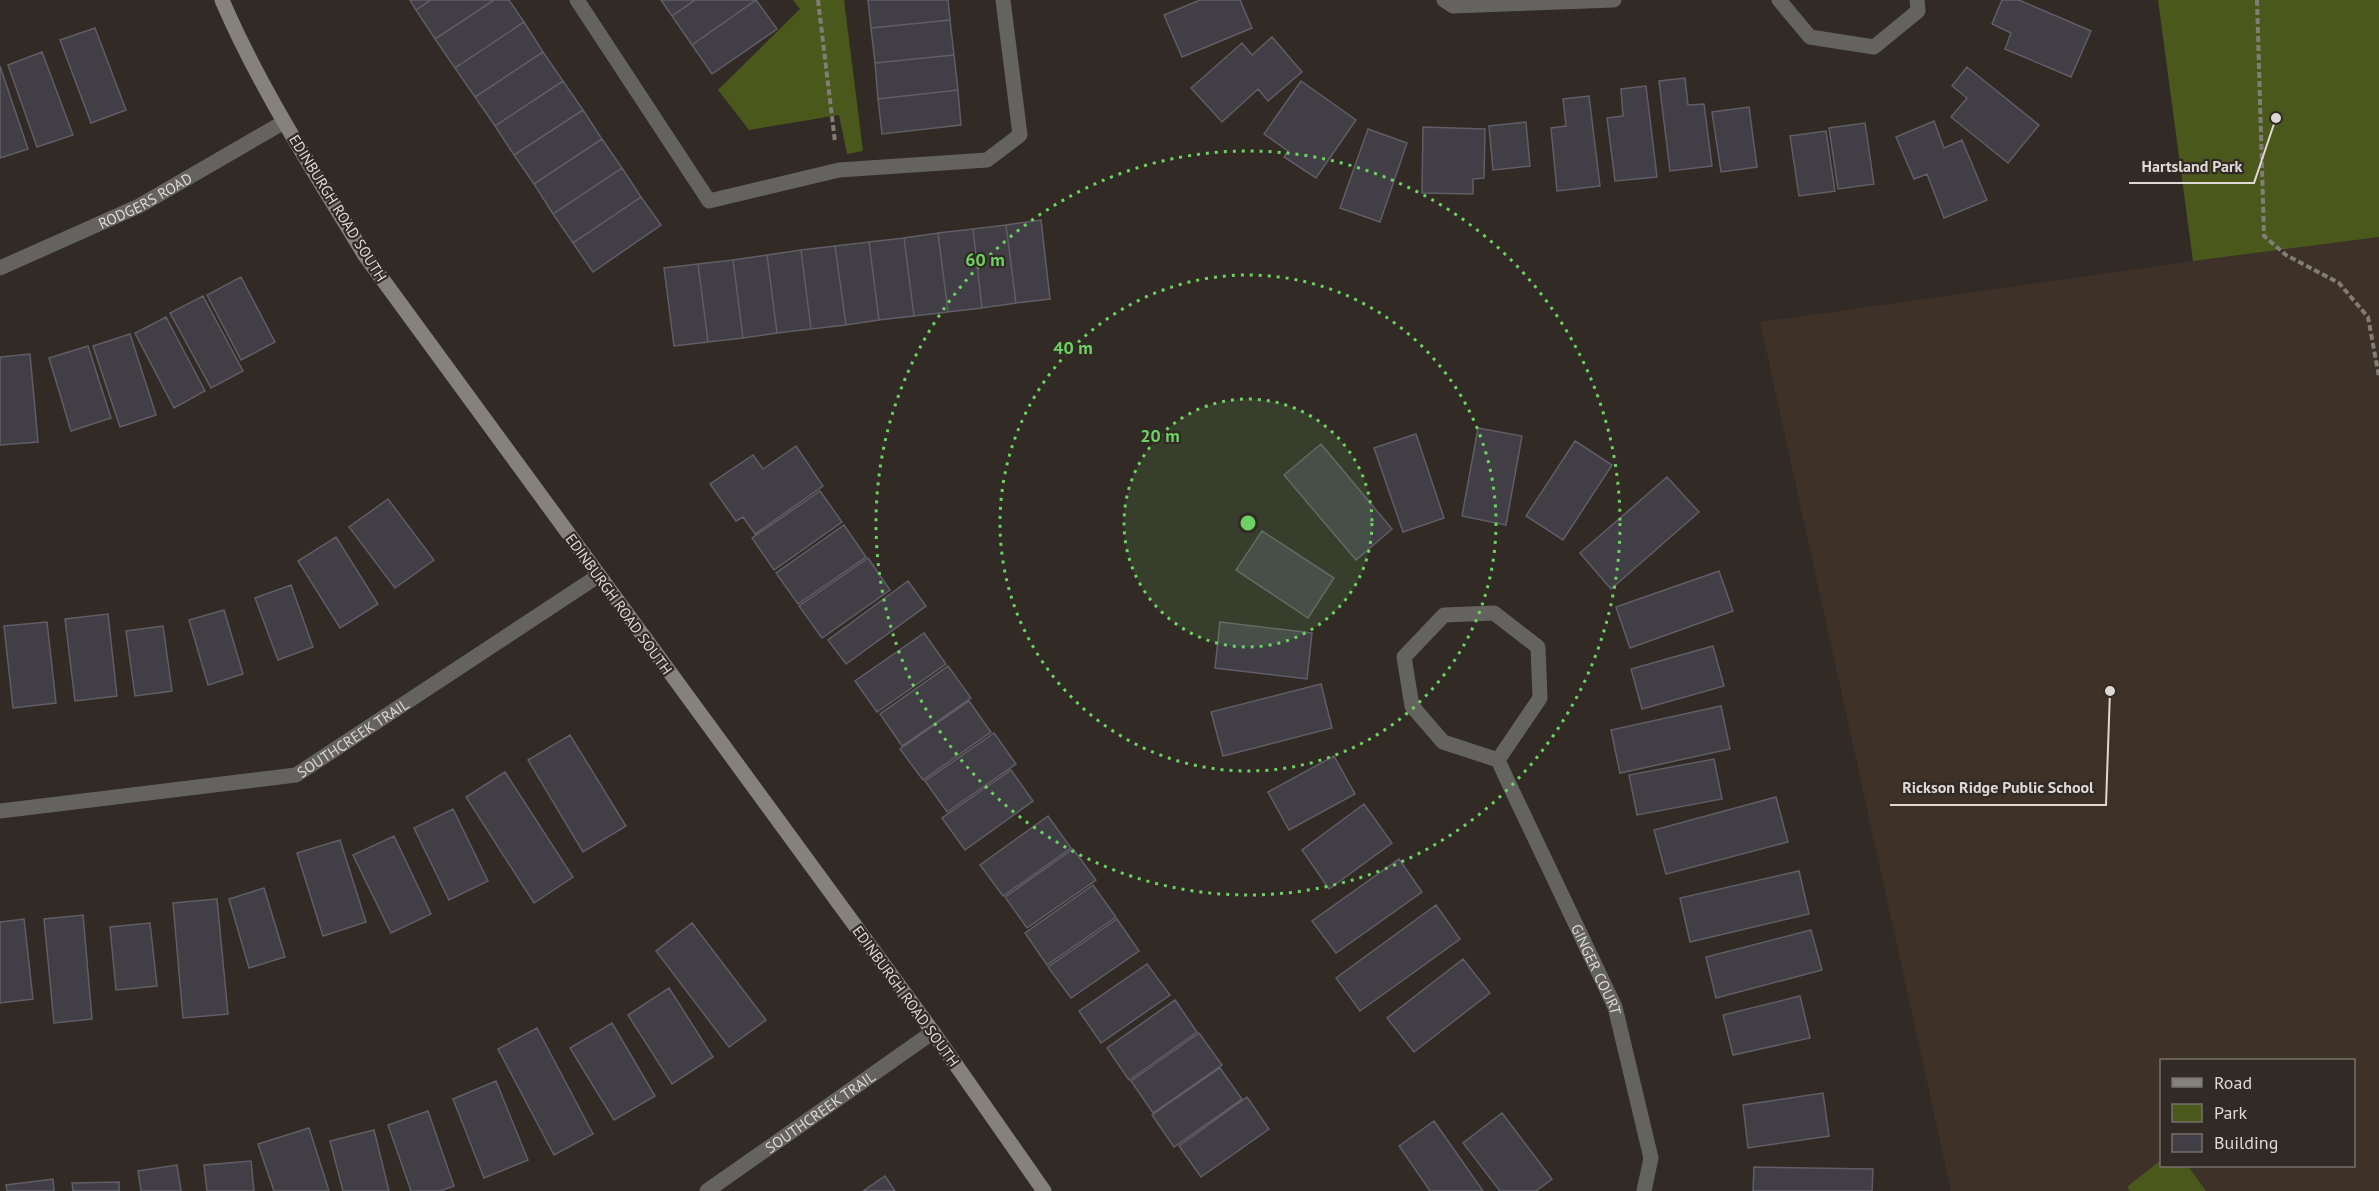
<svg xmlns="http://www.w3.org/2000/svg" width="2379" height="1191" font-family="'PT Sans',sans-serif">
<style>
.built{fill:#3d3128;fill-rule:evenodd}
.green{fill:#4b581c}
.building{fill:#413e45;stroke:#615d66;stroke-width:1.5}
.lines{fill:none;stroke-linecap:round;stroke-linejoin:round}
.path{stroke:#827c77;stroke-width:4;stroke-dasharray:6 3;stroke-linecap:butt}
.lane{stroke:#65635f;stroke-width:15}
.street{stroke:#65635f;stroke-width:15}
.secondary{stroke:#85817b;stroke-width:15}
.ring{fill:none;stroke:#6cd362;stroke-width:3;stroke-dasharray:3 6}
.labels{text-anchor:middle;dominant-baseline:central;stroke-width:4.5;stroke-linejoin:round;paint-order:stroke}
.street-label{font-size:15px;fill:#ded9d5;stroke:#312a25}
.centre{fill:#6cd362;stroke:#312a25;stroke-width:3}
.ring-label{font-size:18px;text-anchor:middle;font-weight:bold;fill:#6cd362;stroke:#312a25;stroke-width:4.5;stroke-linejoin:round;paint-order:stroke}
.leader{fill:none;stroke:#ded9d5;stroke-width:2}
.callout-dot{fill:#ded9d5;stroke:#312a25;stroke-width:2}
.callout-label{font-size:16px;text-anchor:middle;font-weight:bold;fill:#ded9d5;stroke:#312a25;stroke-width:4.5;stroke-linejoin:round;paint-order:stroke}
</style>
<rect width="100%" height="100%" fill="#312a25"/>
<path class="built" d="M2379,237V1191H1951L1760,322L2193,261ZM2162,1060H2354V1166H2162Z"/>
<path class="green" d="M793,0H844L863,151L847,154L839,115L749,130L718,90L800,9Z
M2158,0H2379V237L2193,261Z
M2161,1160L2162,1166H2188L2206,1191H2130L2127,1187Z"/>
<path class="building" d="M410,0H431L416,10Z
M431,0H494L435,39L416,10Z
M494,0H509L524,22L455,68L435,39Z
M661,0H695L672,16Z
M695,0H756L692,45L672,16Z
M756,0L777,29L712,74L692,45Z
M868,0H948L950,20L871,28Z
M1200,0H1240L1252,28L1182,57L1164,15Z
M2002,0H2019L2091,31L2071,77L2005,49L2011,33L1992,24Z
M950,20L954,55L875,63L871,28Z
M524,22L543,52L475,97L455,68Z
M95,28L126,110L91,123L60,40Z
M1272,37L1302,72L1268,101L1258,89L1222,122L1191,88L1242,43L1252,55Z
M42,52L73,135L37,147L8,65Z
M543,52L563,81L495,126L475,97Z
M954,55L958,90L878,99L875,63Z
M0,66L28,149L0,158Z
M1967,67L2039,125L2008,163L1951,117L1967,98L1952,86Z
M1685,78L1688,105L1704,104L1712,166L1670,171L1659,81Z
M563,81L583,110L514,155L495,126Z
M1301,81L1356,120L1316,178L1284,157L1288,151L1264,134Z
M1646,86L1657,177L1615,181L1607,118L1623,116L1621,89Z
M958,90L961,125L882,134L878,99Z
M1589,96L1600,186L1557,191L1551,128L1566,126L1563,99Z
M1749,107L1757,167L1721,172L1712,112Z
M583,110L602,139L534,184L514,155Z
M1934,121L1944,148L1962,140L1987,200L1944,218L1927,174L1914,179L1896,137Z
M1526,122L1530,166L1493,170L1489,126Z
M1865,123L1874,184L1838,189L1829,128Z
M1423,127L1485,129L1484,178L1473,179V194L1422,193Z
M1368,129L1407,143L1380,222L1340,208Z
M1826,131L1835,191L1799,196L1790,136Z
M602,139L622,168L553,214L534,184Z
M622,168L641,197L573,243L553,214Z
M641,197L661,225L593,272L573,243Z
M1041,220L1050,299L1016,303L1006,225Z
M1006,225L1016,303L982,308L973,229Z
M973,229L982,308L948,312L938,233Z
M938,233L948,312L914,316L904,238Z
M904,238L914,316L879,320L869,242Z
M869,242L879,320L846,325L835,246Z
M835,246L846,325L811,329L801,250Z
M801,250L811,329L777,333L767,255Z
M767,255L777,333L743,338L733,260Z
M733,260L743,338L708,342L698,264Z
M698,264L708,342L674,346L664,268Z
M241,277L275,342L241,360L207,295Z
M203,296L243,371L211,388L170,313Z
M166,317L205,391L174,408L135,333Z
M130,334L156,415L120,427L93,346Z
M88,346L111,418L71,431L49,358Z
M30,354L38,442L0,445V357Z
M1478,428L1522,436L1506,525L1462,516Z
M1416,434L1444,518L1403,532L1374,448Z
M1575,441L1612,465L1563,540L1526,516Z
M1321,444L1392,529L1356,560L1284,475Z
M796,446L823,486L755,534L743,517L736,521L710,484L753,455L763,469Z
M1667,477L1699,512L1611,589L1580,553Z
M820,491L842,522L774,570L752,538Z
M388,499L434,560L395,588L349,527Z
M844,525L866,557L798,604L776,573Z
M1262,531L1334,578L1308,618L1236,570Z
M336,537L378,604L340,628L298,561Z
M868,558L890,590L822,638L799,606Z
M1719,571L1733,611L1630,648L1616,607Z
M908,581L926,606L846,664L828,640Z
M291,585L313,647L278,660L255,598Z
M224,610L243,674L208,685L189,620Z
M108,614L117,696L75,701L65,619Z
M47,622L56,703L13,708L4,626Z
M1220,622L1312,633L1307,679L1215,668Z
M163,626L172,691L135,696L126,631Z
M924,633L946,664L877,712L855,681Z
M1713,646L1724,686L1642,709L1631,669Z
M948,666L971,698L902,746L880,714Z
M1321,684L1332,728L1223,756L1211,712Z
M969,701L991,732L923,780L900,749Z
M1721,706L1730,749L1620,773L1611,730Z
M994,733L1016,764L947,812L925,781Z
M570,735L626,826L583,852L528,760Z
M1334,756L1355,794L1289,830L1268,792Z
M1714,759L1722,799L1637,815L1629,775Z
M1011,770L1033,801L965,850L942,818Z
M505,772L573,877L534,903L466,797Z
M1776,797L1788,842L1666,874L1654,830Z
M1364,804L1392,843L1329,889L1302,850Z
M453,809L488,881L449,900L414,828Z
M1048,816L1071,848L1003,896L980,865Z
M394,836L431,914L391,933L353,855Z
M340,840L366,922L323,936L297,853Z
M1073,849L1096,880L1027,928L1005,897Z
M1399,859L1422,892L1336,953L1312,921Z
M1799,871L1809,914L1690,942L1680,898Z
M1093,885L1116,917L1047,965L1025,933Z
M264,888L285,957L249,968L229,899Z
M217,899L228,1014L183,1018L173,903Z
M1436,905L1460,939L1360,1011L1336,978Z
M83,915L92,1019L54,1023L44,919Z
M24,919L33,999L0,1003V922Z
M1117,919L1139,951L1071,998L1048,967Z
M150,923L157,986L116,990L110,927Z
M692,923L766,1020L729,1047L656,951Z
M1811,930L1822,970L1716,998L1706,957Z
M1463,959L1490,993L1414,1052L1387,1018Z
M1147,964L1170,995L1101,1043L1079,1011Z
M669,988L713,1057L672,1084L628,1015Z
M1800,996L1810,1038L1733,1055L1723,1015Z
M1175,1000L1197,1032L1129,1080L1107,1048Z
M612,1023L655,1096L614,1120L570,1048Z
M537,1028L593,1134L554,1155L498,1049Z
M1199,1033L1222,1065L1153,1113L1131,1081Z
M1220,1068L1242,1099L1174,1147L1152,1115Z
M496,1081L528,1160L484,1178L453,1099Z
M1823,1093L1829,1136L1748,1148L1743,1105Z
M1247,1097L1269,1129L1201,1177L1179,1146Z
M428,1111L454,1186L440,1191H411L388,1125Z
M1502,1113L1552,1179L1536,1191H1500L1463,1143Z
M1434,1121L1483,1191H1430L1399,1146Z
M309,1128L329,1191H274L258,1144Z
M374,1130L389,1191H343L330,1141Z
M251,1161L254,1191H207L204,1165Z
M177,1165L181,1191H141L138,1171Z
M1754,1167L1873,1169L1872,1191H1753Z
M885,1176L895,1191H863Z
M53,1179L54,1191H7L6,1185Z
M119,1182V1191H73L72,1183Z"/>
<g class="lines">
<path class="path" d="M818,0L835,142
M2257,0L2264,236L2286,255L2339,283L2368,317L2379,377"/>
<path class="lane" d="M577,0L709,201L839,170L987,160L1020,135L1003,0"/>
<g class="street">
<path d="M1444,0L1453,6L1614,0"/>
<path d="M1779,0L1810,37L1874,47L1918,11L1917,0"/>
<path id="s1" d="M0,268L139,206L284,122"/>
<path id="s2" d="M1498,760L1540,698L1538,647L1494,613L1444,615L1404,657L1412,706L1443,742L1498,760L1509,784L1615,1007L1651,1158L1644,1191"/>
<path id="s3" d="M0,811L296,775L598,576"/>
<path id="s4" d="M707,1191L933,1032"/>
</g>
<path class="secondary" d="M222,0C260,89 314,171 364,254L933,1032L1044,1191"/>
</g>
<circle cx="1248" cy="523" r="124" fill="#6cd362" fill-opacity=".12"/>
<g class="ring">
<circle cx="1248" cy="523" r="124"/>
<circle cx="1248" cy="523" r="248"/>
<circle cx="1248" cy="523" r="372"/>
</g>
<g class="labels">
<g class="street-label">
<text stroke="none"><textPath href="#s1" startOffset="160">RODGERS ROAD</textPath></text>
<text transform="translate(338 208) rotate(58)">EDINBURGH ROAD SOUTH</text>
<text transform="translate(619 604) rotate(54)">EDINBURGH ROAD SOUTH</text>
<text stroke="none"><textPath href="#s3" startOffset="366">SOUTHCREEK TRAIL</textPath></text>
<text stroke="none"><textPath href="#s2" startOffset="676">GINGER COURT</textPath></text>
<text transform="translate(906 996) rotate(54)">EDINBURGH ROAD SOUTH</text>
<text stroke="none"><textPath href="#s4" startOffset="138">SOUTHCREEK TRAIL</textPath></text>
</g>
</g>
<circle cx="1248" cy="523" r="9" class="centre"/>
<g class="ring-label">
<text x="985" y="266">60 m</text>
<text x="1073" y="354">40 m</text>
<text x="1160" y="442">20 m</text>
</g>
<path class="leader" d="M2276 118L2254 183H2129M2110 691L2106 805H1890"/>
<g class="callout-dot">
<circle cx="2276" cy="118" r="6"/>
<circle cx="2110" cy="691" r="6"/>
</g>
<g class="callout-label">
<text x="2192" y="172">Hartsland Park</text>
<text x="1998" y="793">Rickson Ridge Public School</text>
</g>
<rect x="2160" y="1059" width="195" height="108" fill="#312a25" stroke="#76706b" stroke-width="1.5"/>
<rect x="2172" y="1078" width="30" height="9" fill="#85817b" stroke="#76706b" stroke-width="1.5"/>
<text x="2214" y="1089" font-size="18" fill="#ded9d5">Road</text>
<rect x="2172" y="1104" width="30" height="18" fill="#4b581c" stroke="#76706b" stroke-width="1.5"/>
<text x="2214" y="1119" font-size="18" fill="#ded9d5">Park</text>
<rect x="2172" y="1134" width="30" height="18" fill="#413e45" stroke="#76706b" stroke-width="1.5"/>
<text x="2214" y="1149" font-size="18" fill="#ded9d5">Building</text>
</svg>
